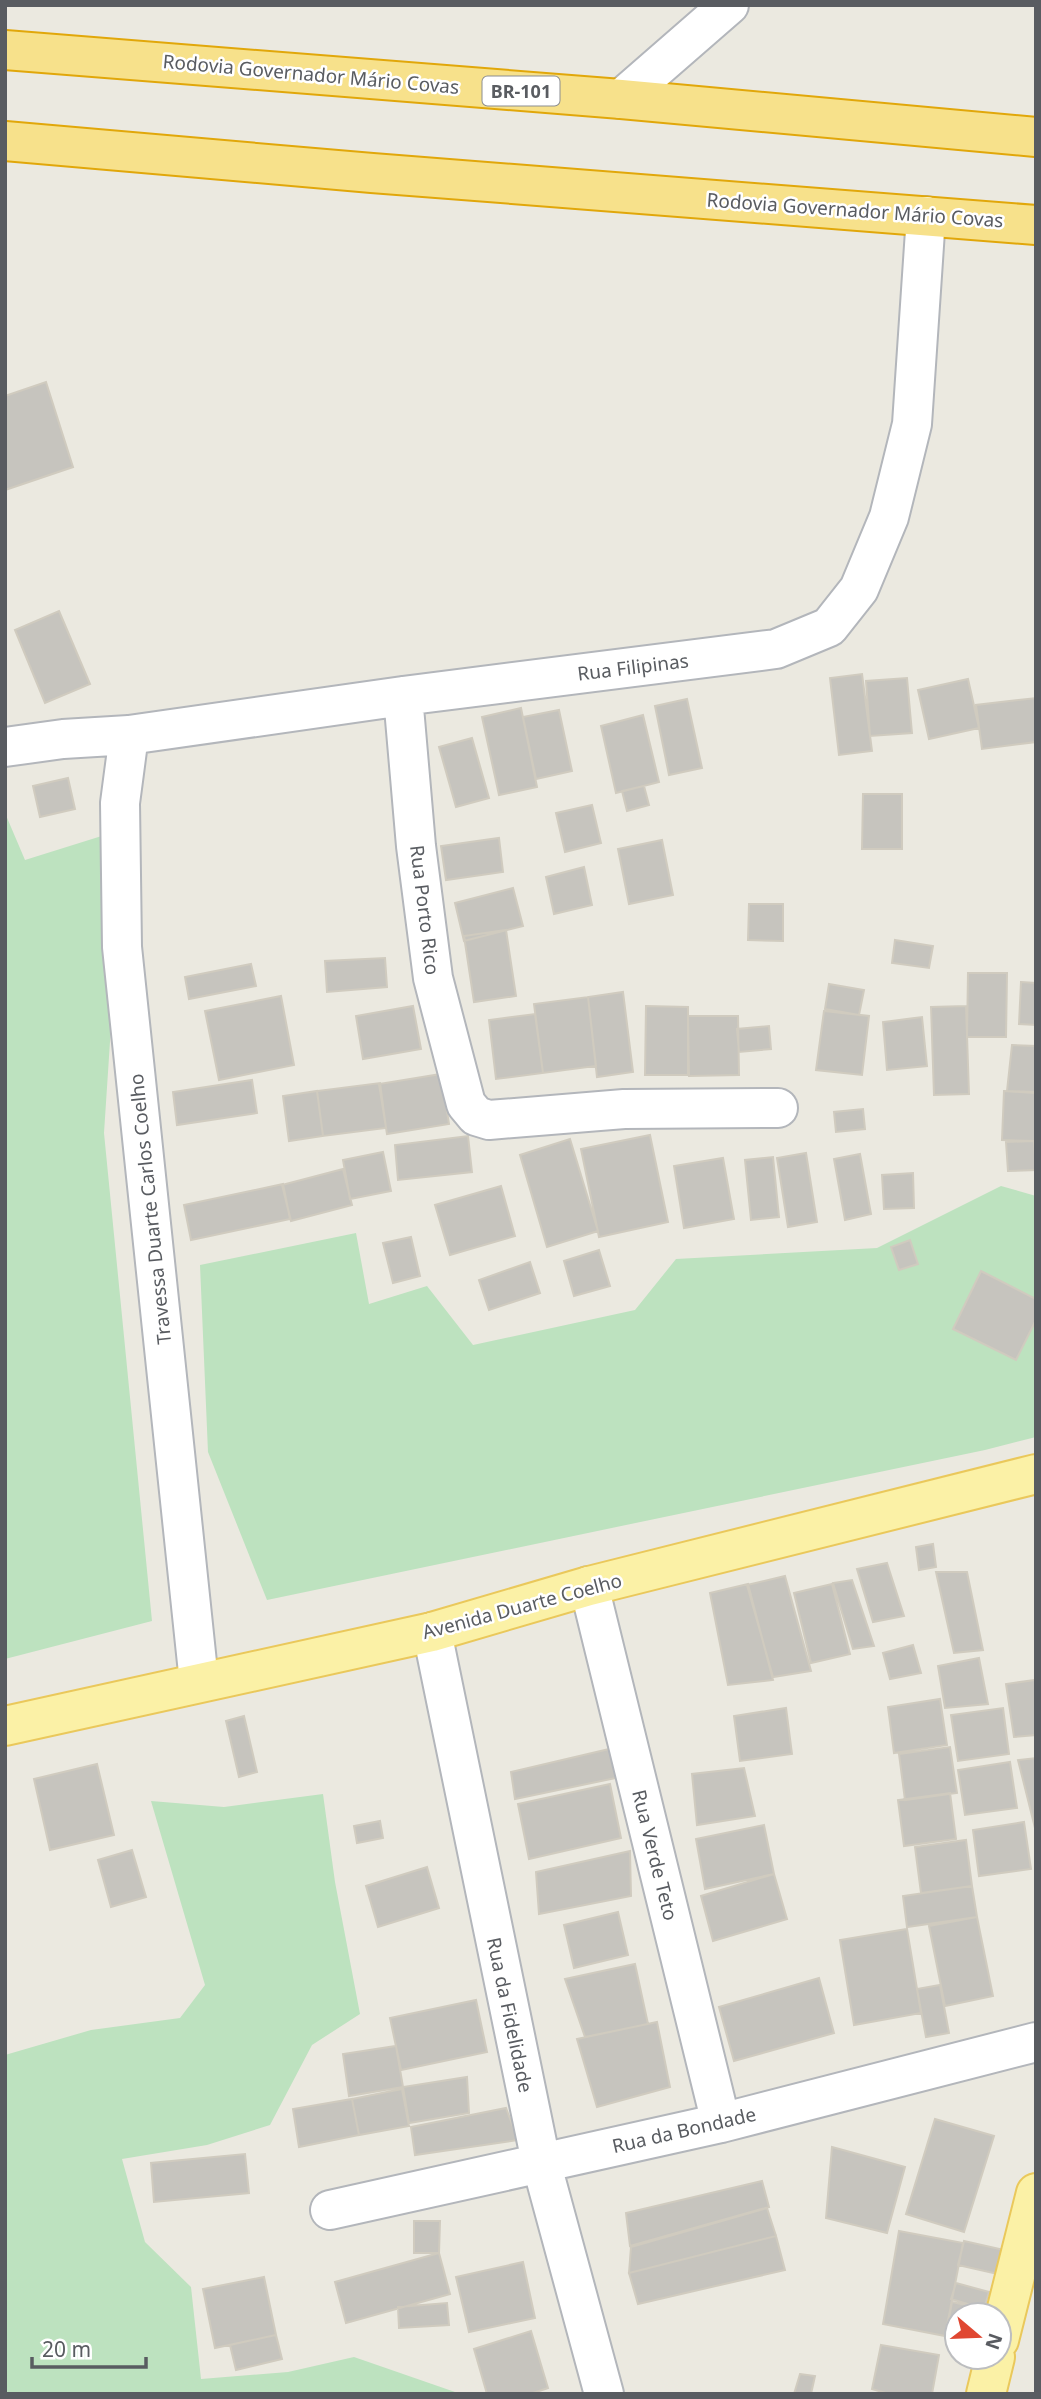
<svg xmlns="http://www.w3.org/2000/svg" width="1041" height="2399" font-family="'Noto Sans',sans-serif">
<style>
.green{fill:#bde2bf}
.building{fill:#c6c4be;stroke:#d0cbbf;stroke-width:2}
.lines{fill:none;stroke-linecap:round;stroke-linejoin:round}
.minor-casing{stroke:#b3b6bb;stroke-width:42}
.major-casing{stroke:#eac85b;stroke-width:42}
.highway-casing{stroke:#e1a70a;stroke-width:42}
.minor{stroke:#fff;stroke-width:38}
.major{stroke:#fbf1a6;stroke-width:38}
.highway{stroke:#f7e18b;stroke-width:38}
.labels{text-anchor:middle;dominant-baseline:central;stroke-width:5;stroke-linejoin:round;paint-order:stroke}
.shield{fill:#fff;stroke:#8b8d90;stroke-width:2}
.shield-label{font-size:18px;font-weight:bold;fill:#595c61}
.street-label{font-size:19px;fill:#595c61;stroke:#fff}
</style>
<rect width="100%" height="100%" fill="#ebe9e0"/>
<path class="green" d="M5,813L25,860L124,829L104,1133L152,1621L5,1659Z
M1001,1186L1036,1196V1437L985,1450L267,1600L208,1452L200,1265L356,1233L369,1304L427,1286L473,1345L635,1310L676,1259L877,1248Z
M323,1794L335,1882L360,2014L312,2045L270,2125L207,2145L122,2159L145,2242L191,2287L201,2379L288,2372L354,2357L455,2392L451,2394H5V2055L91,2030L180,2018L205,1985L151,1801L224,1807Z"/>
<path class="building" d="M46,382L73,467L5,490V396Z
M59,611L90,684L45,703L15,630Z
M862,674L872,751L839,755L830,678Z
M907,678L912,733L870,736L866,681Z
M968,679L979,728L929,739L918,690Z
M1036,698V742L982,749L976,705Z
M687,699L702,768L669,775L655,706Z
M521,708L537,787L499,795L482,717Z
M559,710L572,771L536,779L523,717Z
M643,715L659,782L616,793L601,726Z
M472,738L489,798L456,807L439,747Z
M68,778L75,809L40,817L33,786Z
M644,786L649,805L627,811L622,791Z
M863,794H902V849H862Z
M592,805L601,843L565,852L556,813Z
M499,838L503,872L446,880L441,846Z
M662,840L673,895L629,904L618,849Z
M584,867L592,905L554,914L546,877Z
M513,888L523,926L464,941L455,903Z
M749,904H783V941L748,940Z
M506,930L516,996L474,1002L464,936Z
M895,940L933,946L929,968L892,963Z
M385,958L387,987L327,992L325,961Z
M251,964L256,986L189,999L185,977Z
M968,973H1007L1006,1037H967Z
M1021,982L1036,983V1025L1019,1024Z
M829,984L864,990L859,1015L825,1009Z
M623,992L633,1072L597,1077L588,997Z
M281,996L294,1065L219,1080L205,1011Z
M588,997L596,1066L543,1073L534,1004Z
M413,1006L421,1049L363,1059L356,1016Z
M646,1006L688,1007V1075H645Z
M966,1006L969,1094L934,1095L931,1007Z
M824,1011L869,1016L862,1075L816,1070Z
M535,1014L543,1073L496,1079L489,1020Z
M688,1016H738L739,1075L689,1076Z
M922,1017L927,1066L887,1070L883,1022Z
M769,1026L771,1049L739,1052L737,1029Z
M1012,1045L1036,1046V1092L1007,1091Z
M441,1074L449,1124L387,1134L379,1084Z
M252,1080L257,1113L177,1125L173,1092Z
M380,1083L386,1128L323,1136L317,1091Z
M317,1091L323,1136L289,1141L283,1096Z
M1004,1091L1036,1093V1141L1002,1140Z
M863,1109L865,1129L836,1132L834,1112Z
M650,1135L668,1222L599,1237L581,1149Z
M468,1136L472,1172L398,1180L395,1145Z
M570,1139L598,1231L547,1247L520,1155Z
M1034,1141L1036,1170L1008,1171L1006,1142Z
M383,1152L391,1191L350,1199L343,1160Z
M806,1153L817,1222L788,1227L777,1158Z
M860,1154L871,1214L845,1220L834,1159Z
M773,1157L779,1217L751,1220L745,1160Z
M723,1158L734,1219L684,1228L674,1166Z
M343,1169L352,1205L291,1221L282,1185Z
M913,1173L914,1208L884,1209L882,1175Z
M283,1184L290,1219L191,1240L184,1205Z
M501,1186L515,1236L450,1255L435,1205Z
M411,1237L420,1276L393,1283L383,1243Z
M910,1240L918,1264L899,1270L891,1247Z
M599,1250L610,1286L574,1296L564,1261Z
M530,1262L540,1293L489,1310L479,1280Z
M981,1271L1036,1299V1320L1016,1360L953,1329Z
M933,1544L936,1567L919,1570L916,1547Z
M887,1563L904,1616L873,1622L857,1569Z
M936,1572H967L983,1650L954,1653Z
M785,1576L811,1671L773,1677L747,1585Z
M852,1580L874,1646L853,1649L833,1583Z
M748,1584L773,1680L728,1685L710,1593Z
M832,1584L850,1654L811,1663L794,1593Z
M913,1645L921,1673L890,1679L883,1653Z
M979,1658L988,1704L945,1708L938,1666Z
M1035,1680L1036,1735L1014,1737L1006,1684Z
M940,1699L947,1745L894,1753L888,1707Z
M786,1708L792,1754L740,1761L734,1716Z
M1003,1708L1009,1754L958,1761L951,1715Z
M244,1716L257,1772L239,1777L226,1721Z
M622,1746L630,1775L515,1799L511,1772Z
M950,1747L957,1793L905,1800L899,1754Z
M1036,1758V1832L1018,1760Z
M1010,1762L1017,1808L965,1815L958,1770Z
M97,1764L114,1835L50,1850L34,1779Z
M744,1768L755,1816L697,1825L692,1774Z
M610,1784L621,1838L529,1859L518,1804Z
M950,1793L956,1839L904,1846L898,1800Z
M380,1821L383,1838L357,1843L354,1826Z
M1024,1822L1031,1869L979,1876L973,1830Z
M764,1825L774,1874L705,1889L696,1839Z
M966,1840L972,1886L921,1893L915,1847Z
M132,1850L146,1897L111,1907L98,1860Z
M630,1851L631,1896L539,1914L536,1872Z
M427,1867L439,1908L378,1927L366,1886Z
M774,1874L787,1919L713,1941L701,1896Z
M972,1886L977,1917L907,1927L903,1896Z
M618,1912L628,1955L574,1968L564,1925Z
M977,1917L993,1996L945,2006L929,1926Z
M907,1929L921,2013L854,2025L840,1940Z
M635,1964L648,2024L585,2037L565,1979Z
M819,1978L834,2033L734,2061L719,2007Z
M940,1985L949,2033L926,2037L917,1989Z
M476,2000L487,2052L401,2070L390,2018Z
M657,2022L670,2087L597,2107L577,2039Z
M396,2046L403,2087L349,2096L343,2054Z
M467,2077L469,2113L409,2123L403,2087Z
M402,2089L409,2126L359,2135L352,2099Z
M352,2099L359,2135L299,2147L293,2109Z
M506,2108L518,2140L415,2155L411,2127Z
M935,2119L994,2136L964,2232L906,2214Z
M832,2147L905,2167L887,2233L826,2218Z
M245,2154L249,2193L154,2202L151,2163Z
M762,2181L769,2207L630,2246L626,2213Z
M767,2208L776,2236L629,2273L631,2247Z
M414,2221H440L439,2253H414Z
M899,2231L963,2243L945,2336L883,2324Z
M776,2236L785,2270L638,2304L629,2273Z
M964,2241L1004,2250L998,2274L958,2265Z
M439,2253L450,2294L346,2323L335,2282Z
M523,2262L535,2318L469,2332L456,2277Z
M264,2277L276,2335L215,2348L203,2289Z
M956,2283L989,2292L984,2309L951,2299Z
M952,2302L984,2309L983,2315H957V2331L947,2329Z
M447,2303L449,2325L399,2328L398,2307Z
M531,2331L548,2388L530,2394H487L474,2349Z
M276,2335L282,2359L236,2370L230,2345Z
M881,2345L939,2355L932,2394H889L872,2389Z
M800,2374L815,2376L811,2394H794Z"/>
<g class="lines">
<defs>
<path id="minor" d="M621,99L729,5
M403,696L416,846L433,978L466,1104L476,1116L489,1120L624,1109L778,1108
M129,735L120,803L122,947L199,1682
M5,747L63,739L129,735L403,696L776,649L829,627L859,589L889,517L912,424L926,216
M589,1586L721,2123
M432,1632L541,2162L604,2394
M330,2210L721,2123L1036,2042"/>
<path id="major" d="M5,1726L432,1632L589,1586L1036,1474
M999,2340L1036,2193
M986,2394L995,2357"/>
<path id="highway" d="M5,50L621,99L1036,137
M5,141L372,173L1036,225"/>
</defs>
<use href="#minor" class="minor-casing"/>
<use href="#major" class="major-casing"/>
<use href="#highway" class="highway-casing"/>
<use href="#minor" class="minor"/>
<use href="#major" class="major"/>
<use href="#highway" class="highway"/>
</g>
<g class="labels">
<rect class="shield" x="482.5" y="76.5" width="77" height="29" rx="5"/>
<g class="shield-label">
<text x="521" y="91">BR-101</text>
</g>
<g class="street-label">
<text transform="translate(311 74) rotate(5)">Rodovia Governador Mário Covas</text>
<text transform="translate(855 210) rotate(4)">Rodovia Governador Mário Covas</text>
<text transform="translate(633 667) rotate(-7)">Rua Filipinas</text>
<text transform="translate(425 910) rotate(83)">Rua Porto Rico</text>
<text transform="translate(150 1209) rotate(-96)">Travessa Duarte Carlos Coelho</text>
<text transform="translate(522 1606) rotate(-15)">Avenida Duarte Coelho</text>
<text transform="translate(655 1855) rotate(76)">Rua Verde Teto</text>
<text transform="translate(510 2015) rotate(78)">Rua da Fidelidade</text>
<text transform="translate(684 2130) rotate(-13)">Rua da Bondade</text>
</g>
</g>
<rect width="1041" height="2399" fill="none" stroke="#595c61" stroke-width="14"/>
<g transform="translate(978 2336) rotate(109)"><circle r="33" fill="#ffffff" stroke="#bdbec0" stroke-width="2"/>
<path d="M0-5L12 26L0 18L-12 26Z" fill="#e04731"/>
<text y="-10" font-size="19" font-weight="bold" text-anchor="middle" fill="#595c61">N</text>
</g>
<path d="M32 2357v10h114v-10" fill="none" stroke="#595c61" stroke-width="3.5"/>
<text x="42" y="2357" font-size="21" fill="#595c61" stroke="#ffffff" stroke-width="5" paint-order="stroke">20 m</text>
</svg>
